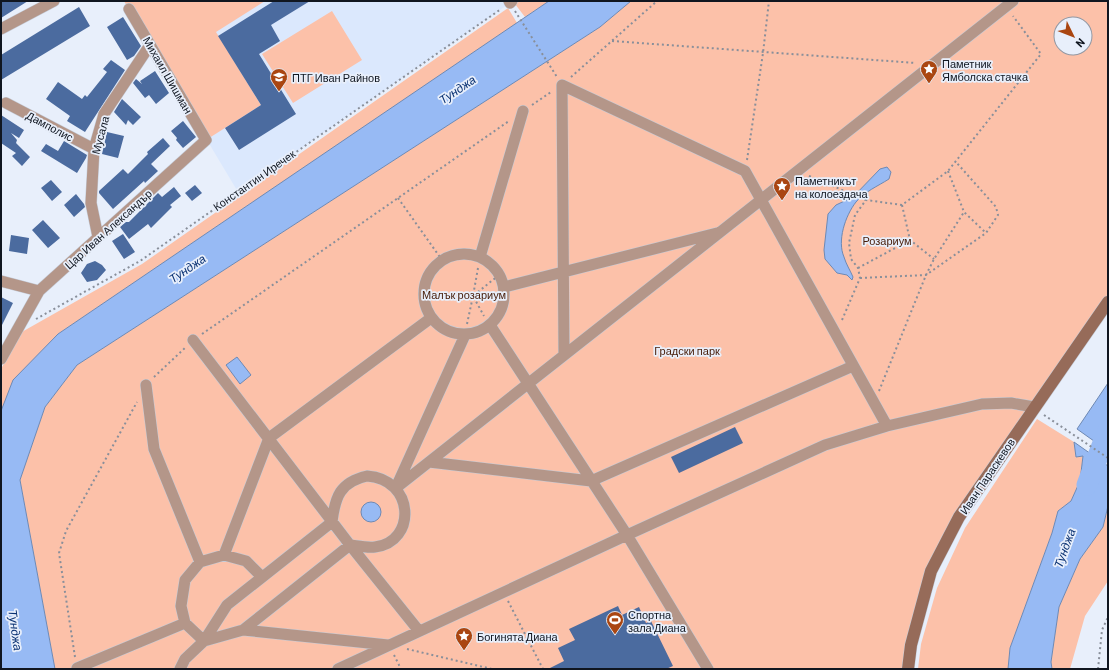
<svg xmlns="http://www.w3.org/2000/svg" width="1109" height="670" font-family="Barlow,sans-serif">
<style>
.built{fill:#dbe8fd}
.green{fill:#fcc1a9;fill-rule:evenodd}
.water{fill:#97baf4;stroke:#6e89b4}
.lines{fill:none;stroke-linecap:round;stroke-linejoin:round}
.river{stroke:#97baf4;stroke-width:21}
.building{fill:#4b6b9f}
.street-casing{stroke:#c5ccd8;stroke-width:12}
.secondary-casing{stroke:#c5ccd8;stroke-width:13}
.path{stroke:#898f9a;stroke-width:2;stroke-dasharray:2 3;stroke-linecap:butt}
.street{stroke:#b49689;stroke-width:11}
.secondary{stroke:#966b59;stroke-width:12}
.labels{text-anchor:middle;dominant-baseline:central;stroke-width:3.5;stroke-linejoin:round;paint-order:stroke}
.poi-label{font-size:11px;fill:#101620;stroke:#e8effb;text-anchor:start}
.street-label{font-size:11px;fill:#101620;stroke:#e8effb}
.park-label{font-size:11px;fill:#461b07;stroke:#e8effb}
.water-label{font-size:12px;font-style:italic;fill:#093172;stroke:#e8effb}
</style>
<rect width="100%" height="100%" fill="#e8effb"/>
<path class="built" d="M124,1H509L510,3L238,192Z"/>
<path class="green" d="M124,1H265L216,32L261,105L206,140Z
M520,1H549L525,17L515,4Z
M631,1H1108V302L931,571L908,669H55L20,480L45,407L77,365L600,27ZM1061,24H1085V48H1061Z
M508,8L517,23L58,334L1,411V369L20,333L142,264Z
M332,11L362,60L293,103L262,54Z
M1037,419L1074,442L1076,457L1083,456L1080,481L1071,501L1058,511L1052,533L1010,648L1008,669H918L921,644L937,588L965,528Z
M1108,506V581L1085,616L1070,669H1052L1051,662L1059,607L1080,559L1103,527Z"/>
<path class="water" d="M549,1H631L600,27L77,365L45,407L20,480L55,669H1V411L13,380L58,334Z
M887,167L891,172L889,179C878,186 864,192 856,202C845,216 837,241 844,257C846,264 850,270 853,277L852,280L847,275L837,273L825,259L824,250L828,214L836,205L853,197L880,169Z
M237,357L251,375L240,384L226,365Z
M1108,383V451L1077,429Z
M1074,442L1108,466V506L1103,527L1080,559L1059,607L1051,662L1052,669H1008L1010,648L1052,533L1058,511L1071,501L1080,481L1083,456L1076,457Z
M361 512a10 10 0 1 1 20 0a10 10 0 1 1-20 0Z"/>
<g class="lines">
<path class="river" d="M1087,485L1108,430"/>
</g>
<path class="building" d="M1,1H28L1,18Z
M274,1H310L271,25L280,41L259,54L296,114L239,150L225,128L261,105L218,36Z
M79,7L90,26L1,80V55Z
M123,17L141,46L134,56L127,60L107,27Z
M111,60L125,70L85,132L67,121L70,116L46,99L58,82L82,99L85,95L87,97L107,72L103,69Z
M155,71L169,93L156,104L149,95L145,98L133,83L136,79L142,84L140,81Z
M122,99L141,117L133,125L128,120L126,125L114,112Z
M1,115L24,130L19,138L11,133L17,140L16,143L30,157L22,166L12,156L16,153L1,143Z
M183,121L196,137L183,148L176,140L177,138L171,131Z
M107,132L124,136L118,158L102,154Z
M163,138L170,146L151,164L158,171L145,183L144,181L113,209L99,193V191L123,169L128,174L148,154L147,152Z
M64,141L87,155L86,158L77,173L41,151L46,144L58,151Z
M51,180L62,192L52,201L41,188Z
M195,185L202,193L192,201L185,193Z
M174,187L181,196L170,205L172,207L151,228L148,224L129,239L120,227L126,222H129L158,193L162,197Z
M76,194L84,204L85,207L74,217L64,205Z
M43,220L60,238L48,248L32,230Z
M123,234L135,252L124,259L112,241Z
M11,235L29,238L27,254L9,251Z
M95,261L102,265L106,270L97,280L87,282L81,273L87,264Z
M1,297L13,303L1,327Z
M735,427L743,443L679,473L671,457Z
M618,606L622,615L639,607L646,623L651,621L673,666L666,669H548L564,661L558,648L575,640L569,629Z"/>
<g class="lines">
<defs>
<path id="street" d="M509,1L510,3L512,1
M1,29L54,1
M6,103L94,149
M98,237L91,203L94,149L104,114L150,45
M424 294a40 40 0 1 1 80 0a40 40 0 1 1-80 0Z
M480,257L523,111
M1,281L39,291L206,140L129,9
M504,287L717,233
M193,340L350,545L419,631
M564,355L562,85L745,171L887,426
M1,359L39,291
M146,385L154,449L200,562
M429,462L591,481L853,366
M367,476C415,479 417,542 375,547C367,548 358,546 350,545L243,630L204,641L227,605L332,522C335,497 340,482 367,476Z
M397,485L465,335
M396,488L1013,1
M224,555L269,438L431,318
M243,630L388,645
M77,668L185,623
M180,669L185,659L204,641L185,623L181,606L185,580L200,562L224,555L246,561L262,577
M338,669L627,535L490,325
M708,669L627,535L825,445L887,426L982,404L1011,403L1034,407"/>
<path id="secondary" d="M908,669L911,645L931,571L959,517L1108,302"/>
</defs>
<use href="#street" class="street-casing"/>
<use href="#secondary" class="secondary-casing"/>
<path class="path" d="M515,11L557,77
M612,41L916,63
M571,77L657,1
M532,105L551,92
M747,160L763,53L769,1
M948,171L964,212L986,233
M809,176L866,200
M398,198L442,260
M902,205L910,240L934,259
M478,268L473,296L484,316
M858,268L910,240
M860,278L926,275L986,233L998,215L996,207L956,162
M36,319L140,261L501,9
M842,320L860,278L858,268L851,259L849,243L855,215L866,200L902,205L948,171L1041,54L1013,16
M467,324L473,296L499,275
M202,334L509,121
M154,377L186,347
M879,391L926,275L934,259L964,212
M1044,415L1108,458
M508,601L543,669
M407,649L492,669
M394,655L401,669
M75,657L59,553L66,531L137,402
M1098,669L1102,630L1108,617"/>
<use href="#street" class="street"/>
<use href="#secondary" class="secondary"/>
</g>
<defs>
<symbol id="sight-pin" viewBox="-11 -11 22 30"><path d="M0 17L-7.5 6A9.5 9.5 0 1 1 7.5 6Z" fill="#aa4611" stroke="#e8effb"/><path d="M0-6L1.8-2.2L6-1.7L2.9 1.2L3.7 5.4L0 3.3L-3.7 5.4L-2.9 1.2L-6-1.7L-1.8-2.2Z" fill="#fff"/></symbol>
<symbol id="school-pin" viewBox="-11 -11 22 30"><path d="M0 17L-7.5 6A9.5 9.5 0 1 1 7.5 6Z" fill="#aa4611" stroke="#e8effb"/><path d="M0-5L7-2L0 1L-7-2ZM-4 1L0 2.5L4 1V4Q0 6-4 4Z" fill="#fff"/></symbol>
<symbol id="stadium-pin" viewBox="-11 -11 22 30"><path d="M0 17L-7.5 6A9.5 9.5 0 1 1 7.5 6Z" fill="#aa4611" stroke="#e8effb"/><path d="M0-5a6.5 5 0 1 0 0 10a6.5 5 0 1 0 0-10ZM-3.5-1.8h7v3.6h-7Z" fill="#fff"/></symbol>
</defs>
<g fill-rule="evenodd">
<use href="#sight-pin" x="919" y="59" width="20" height="27"/>
<use href="#school-pin" x="269" y="67" width="20" height="27"/>
<use href="#sight-pin" x="772" y="176" width="20" height="27"/>
<use href="#stadium-pin" x="605" y="610" width="20" height="27"/>
<use href="#sight-pin" x="454" y="626" width="20" height="27"/>
</g>
<g class="labels">
<g class="poi-label">
<text x="942" y="63">Паметник<tspan x="942" dy="13">Ямболска стачка</tspan></text>
<text x="292" y="77">ПТГ Иван Райнов</text>
<text x="795" y="180">Паметникът<tspan x="795" dy="13">на колоездача</tspan></text>
<text x="628" y="614">Спортна<tspan x="628" dy="13">зала Диана</tspan></text>
<text x="477" y="636">Богинята Диана</text>
</g>
<g class="street-label">
<text transform="translate(168 75) rotate(60)">Михаил Шишман</text>
<text transform="translate(50 126) rotate(28)">Дамполис</text>
<text transform="translate(100 135) rotate(-75)">Мусала</text>
<text transform="translate(254 180) rotate(-35)">Константин Иречек</text>
<text transform="translate(108 229) rotate(-42)">Цар Иван Александър</text>
<text transform="translate(987 476) rotate(-56)">Иван Параскевов</text>
</g>
<g class="park-label">
<text x="887" y="240">Розариум</text>
<text x="464" y="294">Малък розариум</text>
<text x="687" y="350">Градски парк</text>
</g>
<g class="water-label">
<text transform="translate(457 89) rotate(-34)">Тунджа</text>
<text transform="translate(187 268) rotate(-34)">Тунджа</text>
<text transform="translate(1064 548) rotate(-70)">Тунджа</text>
<text transform="translate(16 630) rotate(82)">Тунджа</text>
</g>
</g>
<rect width="1109" height="670" fill="none" stroke="#101620" stroke-width="4"/>
<g transform="translate(1073 36) rotate(133)"><circle r="19" fill="#e8effb" stroke="#9298a3"/>
<path d="M0-3L7 15L0 10L-7 15Z" fill="#aa4611"/>
<text y="-6" font-size="11" font-weight="bold" text-anchor="middle" fill="#101620">N</text>
</g>
</svg>
